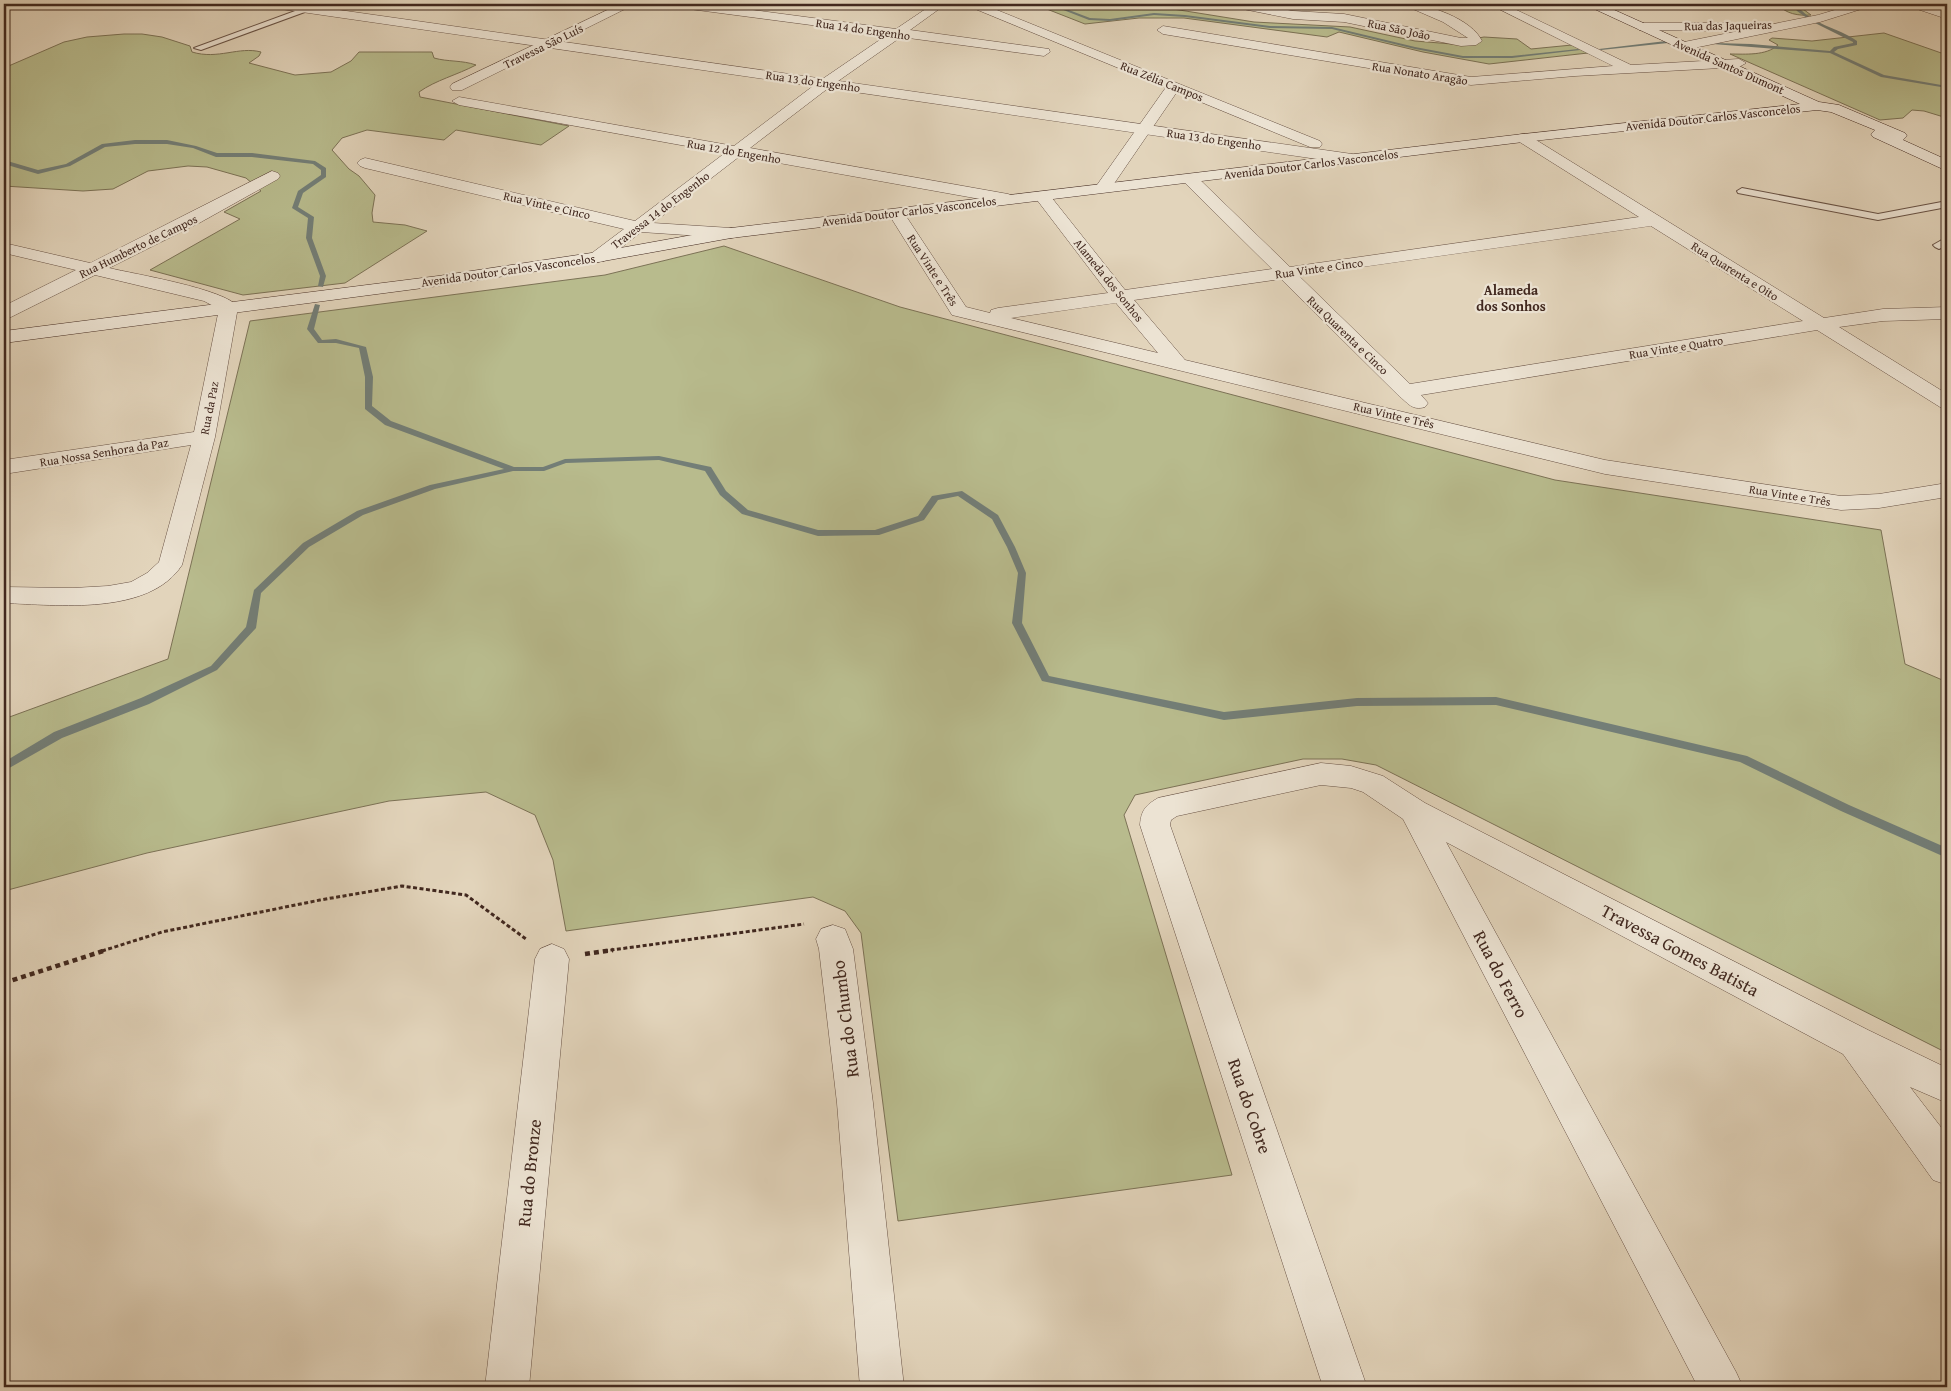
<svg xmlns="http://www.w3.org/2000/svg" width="1951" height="1391" font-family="'Gentium Book Plus',serif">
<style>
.green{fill:#b8bb8d;stroke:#7c7256}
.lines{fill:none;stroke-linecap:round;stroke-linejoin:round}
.stream{fill:#737e77;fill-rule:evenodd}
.service-casing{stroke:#695346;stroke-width:2}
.minor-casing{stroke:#695346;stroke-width:1}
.tertiary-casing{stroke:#695346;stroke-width:1}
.secondary-casing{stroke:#41281f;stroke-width:1}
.path-far1{stroke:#41281f;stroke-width:3;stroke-dasharray:4 2.5;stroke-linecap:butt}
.path{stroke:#41281f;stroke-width:4.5;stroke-dasharray:5 4;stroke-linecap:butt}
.service{fill:#ece3d3;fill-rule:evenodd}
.minor{fill:#ece3d3;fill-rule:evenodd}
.tertiary{fill:#ece3d3;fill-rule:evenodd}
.secondary{fill:#ece3d3;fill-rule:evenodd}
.labels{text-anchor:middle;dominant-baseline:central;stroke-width:4.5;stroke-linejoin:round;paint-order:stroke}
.far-street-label{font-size:12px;fill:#41281f;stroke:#ece3d3}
.far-neighbourhood-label{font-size:14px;font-weight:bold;fill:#41281f;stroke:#ece3d3}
.near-street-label{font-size:18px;fill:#41281f;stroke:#ece3d3}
</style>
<rect width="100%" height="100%" fill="#e2d4bb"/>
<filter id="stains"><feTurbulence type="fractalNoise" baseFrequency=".004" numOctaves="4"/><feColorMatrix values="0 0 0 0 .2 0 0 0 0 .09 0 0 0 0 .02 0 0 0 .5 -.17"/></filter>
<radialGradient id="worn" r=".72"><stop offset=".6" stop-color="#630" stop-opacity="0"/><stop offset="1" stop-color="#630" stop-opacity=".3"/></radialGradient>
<path class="green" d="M1034,4H1142L1254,22L1350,27L1415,41L1464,45L1467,40L1484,37L1517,39L1531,49L1572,45L1588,53L1489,64L1423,52L1339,32L1327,37L1184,18H1139L1085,24Z
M1778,4H1806L1807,6L1803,9L1811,15C1799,16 1785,14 1778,4Z
M1884,33L1947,55V118L1924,111L1912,110L1903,118L1880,120L1730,54C1745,54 1766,56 1778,45L1769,40L1772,38L1812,41Z
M124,34H142L162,37L190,46L192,52C218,60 239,46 261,52L259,56L249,63L295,75L331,72L351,61L359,52H432L434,58C448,62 462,60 476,65C457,75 436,80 419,92L420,97L569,126L541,145L456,130L444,140L367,130L342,138L332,150L349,169L359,176L375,195L372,213L373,222L405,225L427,231L345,283L243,295L150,270L240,219L224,212L261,191L246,178L207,167L188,166L148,171L113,189L83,191L4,186V68L64,42L87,37Z
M724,246L900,307L1555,480L1881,530L1905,664L1947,682V1053L1376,765L1342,759H1303L1135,795L1124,815L1232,1175L898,1221L861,933L845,911L813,897L566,931L553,860L535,815L486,792L389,801L147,853L4,891V719L168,659L250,321L605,275Z"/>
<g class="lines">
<path class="stream" d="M1048,4H1053L1090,18L1110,19L1154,13L1185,15L1270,26L1332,27L1415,47L1463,56H1512L1578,49L1580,50L1512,58H1463L1415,49L1332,29L1270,28L1185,17L1154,15L1110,21L1089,20Z
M1792,4H1796C1811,25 1838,27 1857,41V45L1838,49L1834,52L1884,75L1947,86V88L1881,77L1830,53L1713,44L1715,43L1751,44L1830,51L1834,47L1853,43V42L1811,21L1797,11Z
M1666,41L1668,43L1601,50L1599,49Z
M135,140H167L196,146L217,153H252L315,161L326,168V177L303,193L298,207L314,217L312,238L326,276L323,287L318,286L320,276L306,238L308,218L292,208L298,191L321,175V170L313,164L252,157H216L193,148L167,144H135L105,147L70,166L38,174L4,164V160L38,170L66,164L102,144Z
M315,304L320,305L314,329L322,340L336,339L366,347L373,377L372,406L391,421L514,467H543L565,459L659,456L711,467L726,491L748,510L818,530H875L918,516L932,496L962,491L998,515L1015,547L1026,573L1022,623L1049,676L1224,712L1357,698L1496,697L1747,756L1849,805L1947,848V858L1841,811L1740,762L1496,705L1357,706L1224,720L1042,681L1012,623L1018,573L1007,547L992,519L958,496L938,500L924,520L879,535L818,536L742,514L720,495L705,471L659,460L566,463L544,471H513L435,489L363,515L309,547L261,593L256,628L217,670L149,704L62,738L4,771V762L54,732L141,698L211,666L246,627L254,590L303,543L357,511L430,485L504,469L385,425L365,409V377L359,348L336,343H318L307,329Z"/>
<defs>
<path id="service" d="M306,7L313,9L201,50L194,48Z
M1742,188L1878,214L1947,201V207L1878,220L1738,193L1737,191Z
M1947,237V245L1939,249L1935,247L1933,245Z"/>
<path id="minor" d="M312,4H328L313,12H305L303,9Z
M620,4H635L462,90H452L450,87L452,84Z
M676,4H707L896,29L933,4H946L910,30L1049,49L1050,52L1044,56L901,37L831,86L750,148L1008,194L1014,196L1016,199L1014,202L1008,204L740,156L653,223L731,228L737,229L739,233L737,237L731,238L641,232L604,261L598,262L592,261L589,257L592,253L624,229L365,168L360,166L357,163L360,160L365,158L635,221L725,153L459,105L452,101L459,97L734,146L821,80L887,35L682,8Z
M1232,4H1254L1293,11L1344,14L1461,38H1468L1443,22L1406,6L1404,4C1427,3 1472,19 1482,41L1476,45L1461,46L1344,22L1293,19L1238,8Z
M1489,4H1504L1631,65L1739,59L1746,63L1739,67L1575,76L1471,85L1163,34L1157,30L1163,26L1471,77L1613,66Z
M1855,4H1873L1871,6L1820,22L1684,50L1678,46L1684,42L1818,15Z
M1906,4H1923L1947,11V19L1908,6Z
M1643,23H1726L1732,27L1726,31L1639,30L1637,27Z
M1174,82L1181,86L1109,191H1097L1095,188L1097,185L1169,83Z
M1523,134L1528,135L1824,318L1883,309L1947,307V319L1883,321L1839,327L1947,394V409L1940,407L1817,330L1421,395L1428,403L1425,407C1412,411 1408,403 1398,395L1281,279L1134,300L1185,360L1605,460L1841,496L1879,494L1947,483V497L1879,508L1841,510L1605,474L952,315L888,213L890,210H902L966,307L990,313L991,310L998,308L1108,293L1034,196L1036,193H1048L1125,290L1272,269L1183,181L1181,178L1183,175H1195L1290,267L1639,217L1518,141L1516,138L1518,135ZM1651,226L1803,321L1410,384L1299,276ZM1116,303L1158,353L1011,318Z
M272,171L278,173L280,176L278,179L201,222L109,268C134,274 226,289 238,307L215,437L182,565C149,616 57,605 4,603V587L73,588L108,586L131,582L147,573L159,562L191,445L4,474V460L194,432L219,309L204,301L95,275L11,317L4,319V306L76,270L4,253V243L90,263Z
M1321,763L1351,766L1383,776L1425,803L1868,1030L1947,1068V1103L1910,1087L1947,1135V1185L1933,1180L1843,1054L1446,842L1736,1372L1743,1387H1698L1403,819L1363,792L1351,788L1321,785L1177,816L1171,820L1170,825L1367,1387H1323L1140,825C1141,810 1146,805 1158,798Z
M833,925L845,929L853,949L873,1103L904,1387H860L837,1103L819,949L816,939L821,929Z
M552,944L564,949L569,959L529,1387H485L535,959L540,949Z"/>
<path id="tertiary" d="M268,4H297L1352,154L1357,156L1360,159L1357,162L1352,164L274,8Z
M966,4H982L1320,141L1322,144L1320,147H1310L968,6Z"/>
<path id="secondary" d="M1586,4H1601L1819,102L1839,105L1905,133L1907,136L1903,140L1947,160V171L1873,137L1871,134L1875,130L1831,112L1817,110L1523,142L731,238L598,262L438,286L4,343V331L438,276L598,252L731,228L1523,134L1800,104L1588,6Z"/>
</defs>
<use href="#service" class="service-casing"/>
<use href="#minor" class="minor-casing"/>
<use href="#tertiary" class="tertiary-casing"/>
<use href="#secondary" class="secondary-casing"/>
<path class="path-far1" d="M102,951L162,932L320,900L402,886L466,895L526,939
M604,951L804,924"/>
<path class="path" d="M585,954L613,950
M4,983L106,950"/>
<use href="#service" class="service"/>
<use href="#minor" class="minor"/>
<use href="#tertiary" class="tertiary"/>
<use href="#secondary" class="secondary"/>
</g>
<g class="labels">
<g class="far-street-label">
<text transform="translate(1728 25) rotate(-1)">Rua das Jaqueiras</text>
<text transform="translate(863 29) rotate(8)">Rua 14 do Engenho</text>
<text transform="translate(1399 29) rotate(12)">Rua São João</text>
<text transform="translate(543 46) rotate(-26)">Travessa São Luís</text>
<text transform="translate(1729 66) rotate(24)">Avenida Santos Dumont</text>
<text transform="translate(1420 73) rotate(9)">Rua Nonato Aragão</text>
<text transform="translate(813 81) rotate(8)">Rua 13 do Engenho</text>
<text transform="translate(1162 81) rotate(22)">Rua Zélia Campos</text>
<text transform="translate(1713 117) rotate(-6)">Avenida Doutor Carlos Vasconcelos</text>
<text transform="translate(1214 139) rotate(8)">Rua 13 do Engenho</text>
<text transform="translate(734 151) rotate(10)">Rua 12 do Engenho</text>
<text transform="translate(1311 164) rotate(-7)">Avenida Doutor Carlos Vasconcelos</text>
<text transform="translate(547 205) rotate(13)">Rua Vinte e Cinco</text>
<text transform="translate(660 210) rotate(-37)">Travessa 14 do Engenho</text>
<text transform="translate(909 211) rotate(-7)">Avenida Doutor Carlos Vasconcelos</text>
<text transform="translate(138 246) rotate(-26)">Rua Humberto de Campos</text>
<text transform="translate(1319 268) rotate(-8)">Rua Vinte e Cinco</text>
<text transform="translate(508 270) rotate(-8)">Avenida Doutor Carlos Vasconcelos</text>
<text transform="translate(933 270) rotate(57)">Rua Vinte e Três</text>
<text transform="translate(1735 271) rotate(32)">Rua Quarenta e Oito</text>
<text transform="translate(1109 280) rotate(51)">Alameda dos Sonhos</text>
<text transform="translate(1348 335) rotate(44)">Rua Quarenta e Cinco</text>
<text transform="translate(1676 347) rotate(-9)">Rua Vinte e Quatro</text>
<text transform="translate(209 408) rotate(-79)">Rua da Paz</text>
<text transform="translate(1394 415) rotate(13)">Rua Vinte e Três</text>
<text transform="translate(104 452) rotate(-9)">Rua Nossa Senhora da Paz</text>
<text transform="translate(1790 495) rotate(9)">Rua Vinte e Três</text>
</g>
<g class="far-neighbourhood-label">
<text x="1511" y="290">Alameda<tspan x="1511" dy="16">dos Sonhos</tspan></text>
</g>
<g class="near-street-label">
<text transform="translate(1680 950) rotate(28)">Travessa Gomes Batista</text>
<text transform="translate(1501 974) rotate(62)">Rua do Ferro</text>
<text transform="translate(845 1019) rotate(-97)">Rua do Chumbo</text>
<text transform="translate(1250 1106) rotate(71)">Rua do Cobre</text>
<text transform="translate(529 1173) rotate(-84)">Rua do Bronze</text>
</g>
</g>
<rect width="1951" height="1391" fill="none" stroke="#e2d4bb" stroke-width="20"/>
<rect x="5" y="5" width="1941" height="1381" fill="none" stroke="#41281f" stroke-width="2.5"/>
<rect x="10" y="10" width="1931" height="1371" fill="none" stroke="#41281f"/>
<rect width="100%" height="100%" filter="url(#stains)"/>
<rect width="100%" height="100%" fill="url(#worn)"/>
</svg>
